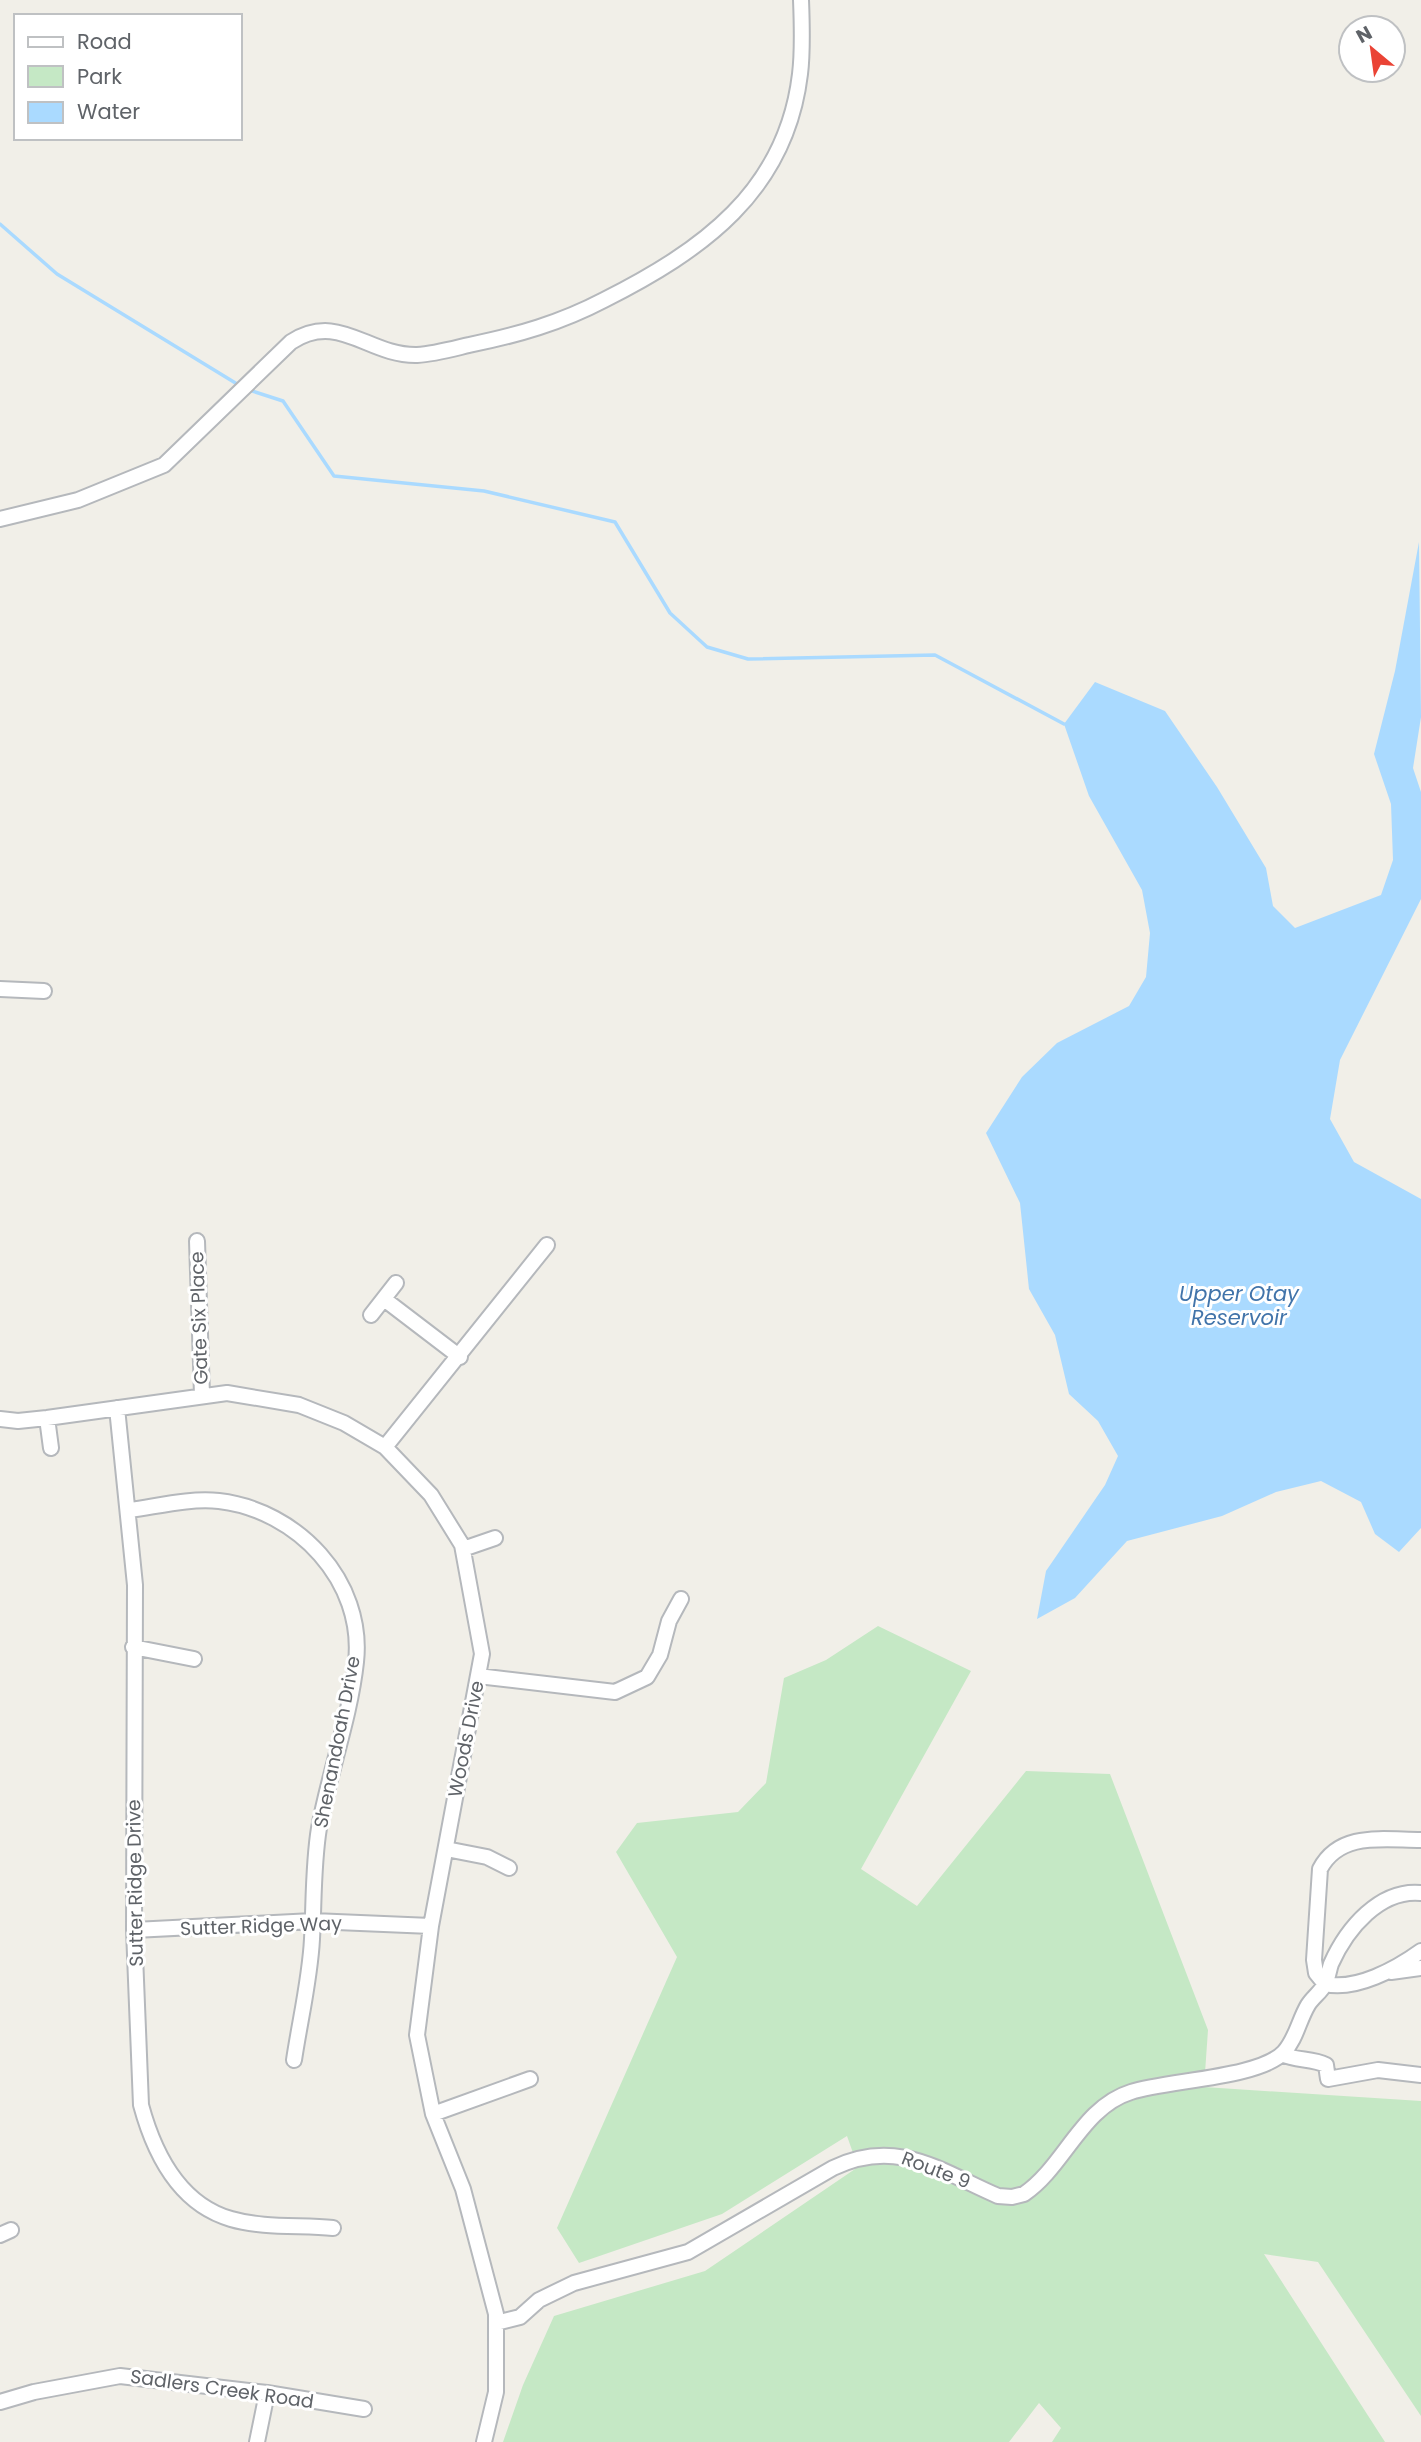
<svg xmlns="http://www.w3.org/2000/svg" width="1421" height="2442" font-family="Poppins,sans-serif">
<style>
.green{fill:#c5e8c5}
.water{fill:#aadaff}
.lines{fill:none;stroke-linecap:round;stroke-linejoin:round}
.stream{stroke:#aadaff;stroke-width:3.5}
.minor-casing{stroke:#b5b8bc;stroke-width:18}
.minor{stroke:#fff;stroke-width:14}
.labels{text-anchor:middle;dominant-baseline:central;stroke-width:6;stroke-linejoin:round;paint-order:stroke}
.street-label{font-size:19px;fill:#5f6368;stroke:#fff}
.water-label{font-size:21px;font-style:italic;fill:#4174aa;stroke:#fff}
</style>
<rect width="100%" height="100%" fill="#f1efe8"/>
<path class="green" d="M878,1626L971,1671L861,1869L917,1906L1026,1771L1110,1774L1208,2030L1204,2087L1421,2101V2416L1318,2262L1264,2254L1385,2442H1052L1061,2428L1039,2403L1009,2442H503L523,2385L554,2316L705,2271L858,2167L847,2136L722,2214L579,2263L557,2228L677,1957L616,1852L637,1823L738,1812L766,1783L784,1678L826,1660Z"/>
<path class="water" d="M1419,542L1421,717L1413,768L1421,792V899L1340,1060L1330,1119L1354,1162L1421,1199V1528L1399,1552L1375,1534L1361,1502L1321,1481L1276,1492L1222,1516L1127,1541L1075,1598L1037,1619L1046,1571L1105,1485L1118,1456L1098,1421L1069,1394L1055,1335L1029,1289L1020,1203L986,1133L1022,1077L1057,1043L1129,1006L1146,977L1150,933L1142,890L1089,796L1064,724L1095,682L1165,711L1217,787L1266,868L1273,906L1295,928L1381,895L1393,860L1391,804L1374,754L1395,671Z"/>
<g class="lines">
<path class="stream" d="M0,224L57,274L242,387
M249,390L283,401L334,476L484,491L615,522L670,613L707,647L748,659L935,655L1064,724"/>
<defs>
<path id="minor" d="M0,519L78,500L164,465L291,342C339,311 368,356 417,355C434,354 452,349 469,345C518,335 560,323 604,300C701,251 786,192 800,74C803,50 802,25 801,0
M0,989L44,991
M197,1241L202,1395
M384,1299L460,1357
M371,1315L396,1283
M117,1408L135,1585L134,1930L141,2105C154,2153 179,2204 231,2219C262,2228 300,2225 333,2228
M47,1418L51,1448
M0,1419L18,1421L47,1418L227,1393L299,1405L344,1423L385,1447L431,1495L462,1545L482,1654L431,1926L417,2035L433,2114L463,2189L496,2314V2392L484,2442
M385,1447L547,1245
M130,1510C159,1506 189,1498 219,1501C297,1510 365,1581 356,1662C350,1718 329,1773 319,1828C313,1864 314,1903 312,1939C310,1979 300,2020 294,2060
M463,1549L495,1538
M133,1647L194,1659
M478,1676L615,1692L647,1677L660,1655L669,1621L681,1599
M1421,1840C1384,1840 1340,1831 1320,1869L1314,1960L1316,1973L1325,1984C1356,1991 1396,1969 1421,1951
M446,1849L487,1857L509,1868
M134,1930L313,1921L431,1926
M1391,1972L1421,1968
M1282,2054C1296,2061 1312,2058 1326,2065L1328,2079L1378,2070L1421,2075
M433,2114L530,2079
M0,2235L11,2230
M496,2323L520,2317L539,2300L574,2283L688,2252L833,2168C897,2137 940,2171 998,2196L1012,2197L1024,2194C1064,2167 1082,2107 1131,2092C1168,2080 1260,2078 1284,2052C1296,2039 1299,2020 1308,2005C1313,1997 1321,1992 1325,1984C1328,1978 1329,1970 1331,1964C1347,1928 1380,1889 1421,1893
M0,2402L34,2392L120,2376L267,2393L364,2409
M257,2442L267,2393"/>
</defs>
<use href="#minor" class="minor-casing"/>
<use href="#minor" class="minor"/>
</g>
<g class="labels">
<g class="street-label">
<text transform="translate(199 1318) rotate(-92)">Gate Six Place</text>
<text transform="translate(466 1739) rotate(-79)">Woods Drive</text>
<text transform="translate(337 1742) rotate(-79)">Shenandoah Drive</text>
<text transform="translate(135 1883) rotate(-91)">Sutter Ridge Drive</text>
<text transform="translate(261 1926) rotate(-2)">Sutter Ridge Way</text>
<text transform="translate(936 2170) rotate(21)">Route 9</text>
<text transform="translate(222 2389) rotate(8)">Sadlers Creek Road</text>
</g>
<g class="water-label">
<text x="1239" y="1293">Upper Otay<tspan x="1239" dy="24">Reservoir</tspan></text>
</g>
</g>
<rect x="14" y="14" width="228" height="126" fill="#ffffff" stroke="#bfc1c3" stroke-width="2"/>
<rect x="28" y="37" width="35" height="10" fill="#ffffff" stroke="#bfc1c3" stroke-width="2"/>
<text x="77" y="49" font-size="21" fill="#5f6368">Road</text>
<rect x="28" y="66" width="35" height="21" fill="#c5e8c5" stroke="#bfc1c3" stroke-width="2"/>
<text x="77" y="84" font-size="21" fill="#5f6368">Park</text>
<rect x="28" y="102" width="35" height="21" fill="#aadaff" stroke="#bfc1c3" stroke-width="2"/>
<text x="77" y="119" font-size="21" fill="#5f6368">Water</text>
<g transform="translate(1372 49) rotate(331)"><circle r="33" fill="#ffffff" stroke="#bfc1c3" stroke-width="2"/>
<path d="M0-5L12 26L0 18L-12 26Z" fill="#ea4335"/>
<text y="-10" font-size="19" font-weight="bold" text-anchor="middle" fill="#5f6368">N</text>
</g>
</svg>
